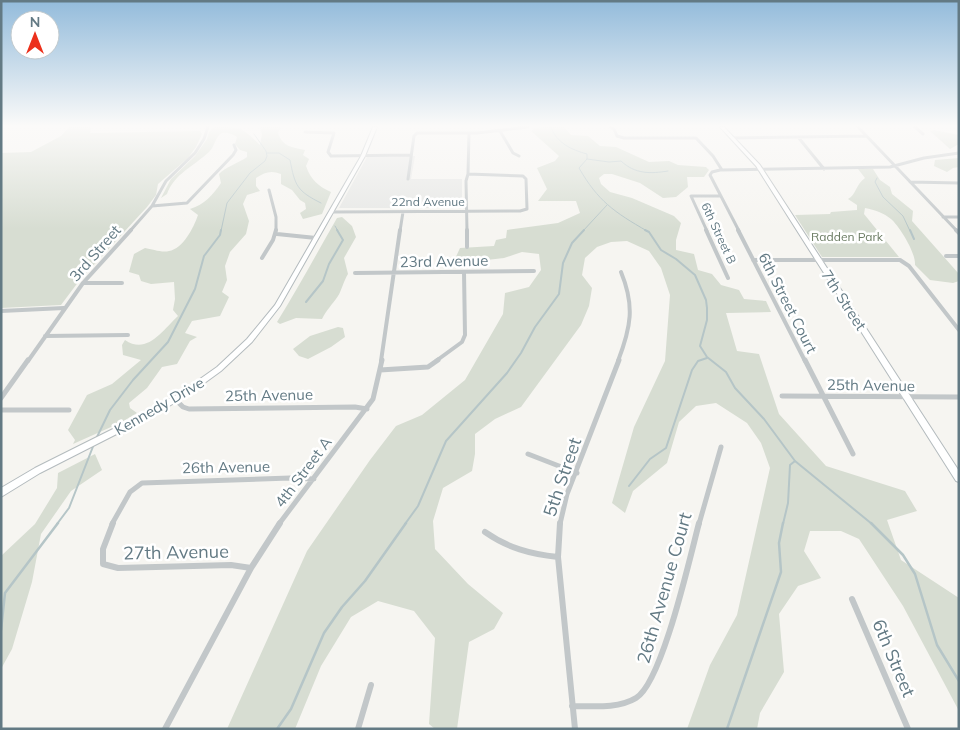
<svg xmlns="http://www.w3.org/2000/svg" width="960" height="730" font-family="Mulish,sans-serif">
<style>
.built{fill:#e6e7e5}
.green{fill:#d7ddd2}
.lines{fill:none;stroke-linecap:round;stroke-linejoin:round}
.stream-far2{stroke:#b5c5c7;stroke-width:1}
.stream-far1{stroke:#b5c5c7;stroke-width:2}
.stream{stroke:#b5c5c7;stroke-width:2.5}
.secondary-casing{stroke:#b4bbbe;stroke-width:2}
.street-far3{stroke:#c2c7c9;stroke-width:3}
.street-far2{stroke:#c2c7c9;stroke-width:4}
.street-far1{stroke:#c2c7c9;stroke-width:5}
.street{stroke:#c2c7c9;stroke-width:6}
.secondary{fill:#fff;fill-rule:evenodd}
.labels{text-anchor:middle;dominant-baseline:central;stroke-width:5;stroke-linejoin:round;paint-order:stroke}
.far-street-label{font-size:12px;fill:#637a84;stroke:#fff}
.far-park-label{font-size:12px;fill:#6a7b62;stroke:#fff}
.street-label{font-size:15px;fill:#637a84;stroke:#fff}
.near-street-label{font-size:18px;fill:#637a84;stroke:#fff}
</style>
<rect width="100%" height="100%" fill="#f6f5f1"/>
<path class="built" d="M415,156L411,179H462V202H438L437,208H339L367,157Z"/>
<path class="green" d="M69,127H91L90,133L200,131L202,134L196,147L188,158L158,184L156,195L147,207L79,281L61,305L1,308V153L31,152L61,136Z
M214,127C239,127 241,126 260,145L262,134L260,127H281L278,133C283,147 291,147 305,150L303,155L309,159L306,166C311,180 318,186 331,192L322,214L303,219L300,213L306,209L305,203L300,200L292,190L281,184V174C271,170 265,172 256,178V186L260,191L247,195L243,204L249,221L246,234L230,252L225,266L227,280L222,292L229,297L220,316L192,321L185,333L197,337L190,341L177,364L162,367L147,388L129,403L130,408L137,413L120,423L73,444L75,440L68,430L87,395L112,384L141,360L123,355L122,345L125,340C147,355 162,331 178,316L173,310L175,299L174,282L151,284L141,281L139,275L129,272L134,254L145,248C152,249 162,253 169,251C183,249 194,227 198,215L190,209C205,204 212,196 221,183L219,174C224,168 240,162 247,157V152L240,150L235,144L237,137C233,134 227,132 222,133C216,135 214,148 209,152C194,166 174,174 167,194L161,198L171,179L195,156L207,139L209,132Z
M543,127H564L571,135L588,136L600,146L616,147L649,162L669,161L678,165L706,167L709,170L704,177H687L688,187L676,197L663,198L640,183L612,174H604L599,178L601,184L610,192L632,198L674,216L681,223L676,240V250L694,254L698,270L712,274L721,285L739,290L744,299L766,301L771,312L726,313L737,351L759,354L779,414L826,466L905,491L917,511L887,520L901,560L959,598V711L903,606L859,539L841,531H810L804,551L821,578L798,586L779,614L784,672L760,713L757,729H687L710,665L737,615L770,468L761,443L747,423L716,403L696,406L679,422L667,463L633,491L625,513L612,503L634,427L665,361L670,295L661,268L649,251L627,241L611,242L597,247L585,258L582,275L592,288L589,306L581,325L521,407L495,419L475,434V454L472,471L443,488L433,521L435,549L468,584L503,613L494,629L469,642L457,729H435L429,724L435,638L414,611L378,601L351,617L321,666L295,729H227L307,551L370,460L396,426L422,415L465,380L503,314L505,293L529,287L541,270L539,254L522,252L504,258L469,262L454,261L460,248L494,246L496,240L506,238L507,230L558,223L580,213L576,201H538L547,189L537,168L555,161L559,156L531,131L535,128Z
M934,130L959,135V144L950,149L930,131Z
M959,158V167L953,168L947,172L934,166L935,160Z
M858,169H873L880,180L890,187L892,194L913,211L912,221L959,274V281L953,283L930,280L915,265C916,253 900,227 891,219C884,213 875,210 865,208L864,214L899,257H822L795,215L830,214L831,212L857,210V205L848,199C856,195 856,184 865,178Z
M342,217L352,226L356,237L344,258L348,274C344,280 341,292 338,296C332,305 327,309 322,319L296,318L280,324L277,322C298,288 317,253 337,218Z
M338,327L343,328L345,337L331,347L308,359L299,356L293,349L310,336Z
M95,454L102,470L71,491L41,534L32,582L12,649L1,669V556L35,524L57,488L58,473Z"/>
<g class="lines">
<path class="stream-far2" d="M551,127C556,143 572,150 587,154V159L579,168C598,201 614,212 647,231
M267,153H279L290,160C295,186 297,191 321,203
M587,159L609,162L621,161C635,174 650,174 668,171
M877,178L875,182L883,197L903,216L910,231
M335,226L338,231
M221,231L227,203L250,173L265,161L267,156L266,151L254,134
M583,231L607,205"/>
<path class="stream-far1" d="M645,230L649,232L661,250L676,259L695,275L706,300L707,308V320L700,346L707,357L726,372L735,388L764,419L795,461L872,524
M910,230L914,239
M306,302L323,281L329,264L343,240L337,230
M96,439L110,410L133,380L168,342L195,289L204,256L220,235L221,230
M629,486L650,459L666,448L692,370L698,361L707,358
M57,524L69,508L94,444
M405,524L418,506L446,441L507,373L521,353L535,327L559,294L563,263L572,243L584,230
M783,524L788,503L790,465L795,461"/>
<path class="stream" d="M871,523L903,555L915,574L937,645L959,681
M1,630L5,593L58,523
M277,729L291,709L324,633L342,607L365,581L406,523
M727,729L781,572L779,543L783,523"/>
<defs>
<path id="secondary" d="M373,127H377L365,156L280,306L252,342L221,371L188,395L152,416L40,473L1,497V488L35,468L147,412L183,391L217,367L247,339L275,305L361,156Z
M720,127H724L760,165L959,471V482L956,481L756,166Z"/>
</defs>
<use href="#secondary" class="secondary-casing"/>
<path class="street-far3" d="M610,127L614,129L617,136L624,138H696L713,156L722,170
M858,127L957,231
M915,127L923,134
M500,131L513,153L519,156
M305,132L334,133L328,152L331,156L411,155
M798,137L824,169
M733,138L866,136
M408,179L414,136L417,133H477L528,127
M910,182L959,183
M269,190L276,217V231
M152,206L187,203L233,155L236,150L234,145
M331,212L520,211L527,209L526,179L523,176L468,174
M943,217H959
M130,231L152,206L166,181L195,153L204,139L208,127
M400,231L403,212
M467,231L466,181L468,174L469,133
M707,231L691,196H719
M739,231L710,175L712,172L720,170L890,167L924,158L959,153"/>
<path class="street-far2" d="M467,230V247
M706,230L728,278
M738,230L805,361
M956,230L959,233
M277,234L316,238
M946,256H959
M262,258L273,240L276,230
M753,260H900L909,266L959,330
M355,273L534,271
M83,283H122
M1,311L64,308
M45,336L128,335
M28,361L83,283L131,230
M381,361L400,230
M436,361L462,342L465,335L464,272
M618,361C631,327 635,306 621,272"/>
<path class="street-far1" d="M805,360L853,454
M380,370L428,367L438,360
M782,396L959,397
M1,398L28,360
M176,400L183,407L189,409L355,407L367,409
M1,410H69
M528,454L577,473
M112,524L130,492L142,483L290,478L314,479
M279,524L373,399L382,360
M560,524L567,494L619,360
M699,524L721,447"/>
<path class="street" d="M113,523L103,549V564L118,568L231,565L251,568
M560,523L558,557L575,729
M485,532C508,548 530,554 558,557
M852,599L908,729
M572,706C592,706 618,709 636,698C662,683 690,557 699,523
M165,729L251,568L280,523
M358,729L371,685"/>
<use href="#secondary" class="secondary"/>
</g>
<linearGradient id="sky" x2="0" y2="1"><stop stop-color="#93bbdb"/><stop offset="0.55" stop-color="#fbfaf9"/><stop offset="1" stop-color="#fbfaf9" stop-opacity="0"/></linearGradient>
<rect width="960" height="229" fill="url(#sky)"/>
<g class="labels">
<g class="far-street-label">
<text x="428" y="201">22nd Avenue</text>
<text transform="translate(719 233) rotate(65)">6th Street B</text>
</g>
<g class="far-park-label">
<text x="847" y="236">Radden Park</text>
</g>
<g class="street-label">
<text transform="translate(95 253) rotate(-49)">3rd Street</text>
<text transform="translate(444 261) rotate(-1)">23rd Avenue</text>
<text transform="translate(844 300) rotate(57)">7th Street</text>
<text transform="translate(788 303) rotate(63)">6th Street Court</text>
<text transform="translate(871 385) rotate(1)">25th Avenue</text>
<text transform="translate(269 395) rotate(-1)">25th Avenue</text>
<text transform="translate(159 406) rotate(-30)">Kennedy Drive</text>
<text transform="translate(226 467) rotate(-1)">26th Avenue</text>
<text transform="translate(303 472) rotate(-53)">4th Street A</text>
</g>
<g class="near-street-label">
<text transform="translate(562 477) rotate(-71)">5th Street</text>
<text transform="translate(176 552) rotate(-1)">27th Avenue</text>
<text transform="translate(664 588) rotate(-74)">26th Avenue Court</text>
<text transform="translate(894 658) rotate(67)">6th Street</text>
</g>
</g>
<rect width="960" height="730" fill="none" stroke="#637a84" stroke-width="5"/>
<g transform="translate(35 35)"><circle r="24" fill="#ffffff" stroke="#c1cace"/>
<path d="M0-4L9 19L0 12L-9 19Z" fill="#ec301b"/>
<text y="-8" font-size="14" font-weight="bold" text-anchor="middle" fill="#637a84">N</text>
</g>
</svg>
